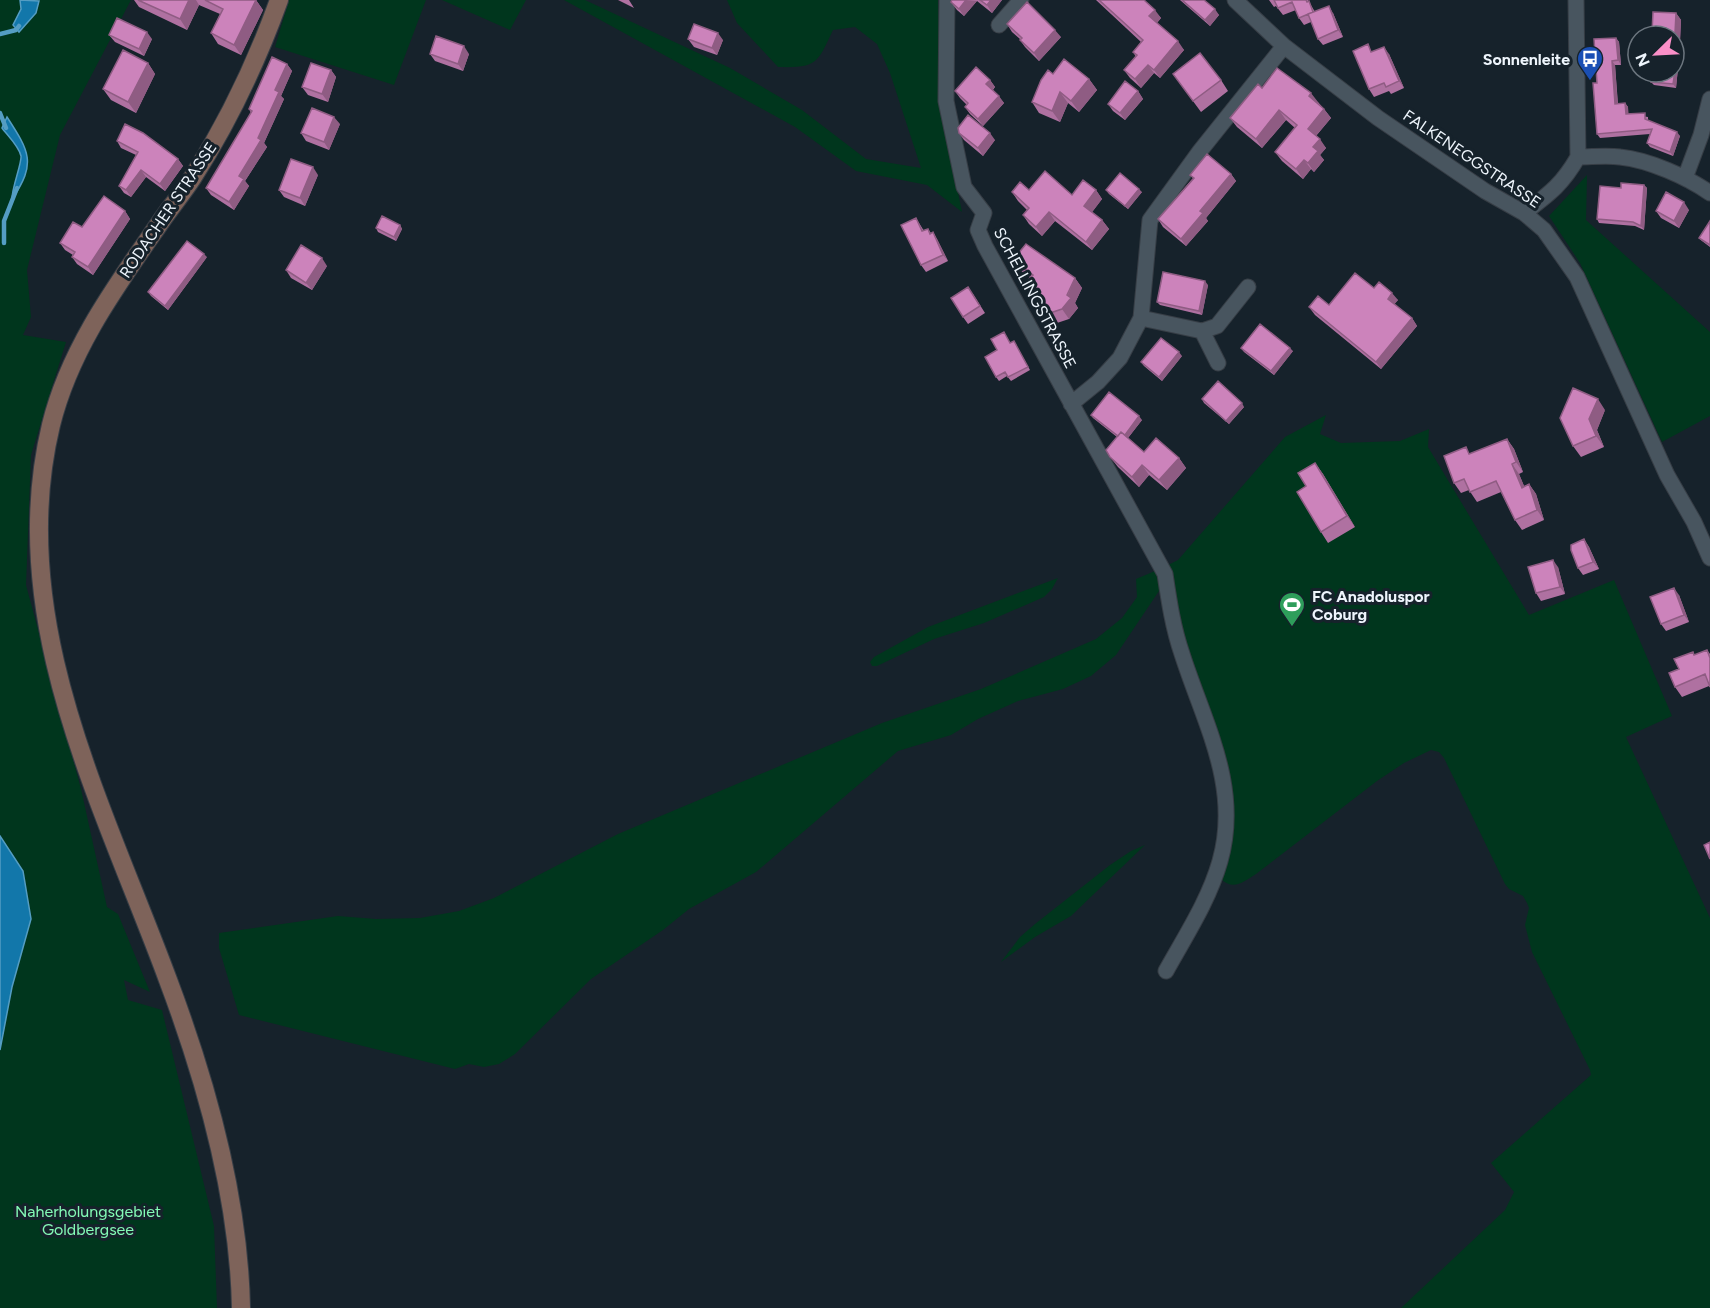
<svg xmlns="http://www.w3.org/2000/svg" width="1710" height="1308" font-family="Figtree,sans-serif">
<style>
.green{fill:#00361d}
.water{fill:#1277aa;stroke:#549dc3;stroke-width:1.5}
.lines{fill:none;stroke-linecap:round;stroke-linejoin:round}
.stream{stroke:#549dc3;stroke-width:4.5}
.street-casing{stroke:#373e46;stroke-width:17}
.secondary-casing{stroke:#373e46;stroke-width:20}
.street{stroke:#48555f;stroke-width:15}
.secondary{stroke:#7e635a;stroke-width:18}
.wall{fill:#af71a1}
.shaded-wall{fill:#8f5c83}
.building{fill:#cc83bb;stroke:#8f5c83;stroke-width:1.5}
.labels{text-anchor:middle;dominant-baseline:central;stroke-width:6;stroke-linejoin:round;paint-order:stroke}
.poi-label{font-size:16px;font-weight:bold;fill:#eef5fc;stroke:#16222b;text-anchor:end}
.street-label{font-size:16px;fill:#eef5fc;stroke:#16222b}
.park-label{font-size:16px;fill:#84fab6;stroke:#16222b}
</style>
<rect width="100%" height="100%" fill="#16222b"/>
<path class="green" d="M0,0H131L60,135L27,270L31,317L23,335L66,342L31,455L26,585L81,789L107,907L118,914L150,992L124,980L128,1000L162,1010L214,1226L217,1308H0Z
M289,0H426L394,85L275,47Z
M442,0H526L510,30Z
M564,0H585L730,68L802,110L866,159L921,168L890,73L877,44L855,27L833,30C817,64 817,68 778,67L737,23L727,0H938L942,114L962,212L927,185L856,171L795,127Z
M1587,175L1586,220L1710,332V416L1662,442L1580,263L1549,216Z
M1326,415L1320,434L1341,443L1400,441L1429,429L1428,447L1529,615L1614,580L1672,716L1626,737L1710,918V1308H1401L1505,1210L1514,1192L1491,1163L1591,1075L1590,1070L1532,952L1525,925L1529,908L1527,903L1523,896L1509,889L1505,884L1444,758L1439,752L1431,750L1404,763L1377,781L1256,874C1243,882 1234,891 1221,879L1230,818L1184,652L1168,565L1178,560L1285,437Z
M1155,571L1161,588L1116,655L1091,676L1063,689L1018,701L978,719L951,735L898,751L756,872L689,909L663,930L591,979L515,1054L499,1064L484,1067L469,1064L455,1069L239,1015L219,948V933L338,916L376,919L420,918L459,911L494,898L618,834L882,723L981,689L1096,639L1122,618L1137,597L1136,579Z
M1058,578L1052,589L1044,597L984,623L934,639L877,666H872L870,662L874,657L928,627Z
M1145,845L1071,916L1035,937L1001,962L1020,937L1035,924L1110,865L1131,851Z"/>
<path class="water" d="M20,0L39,1L36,13L19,32L13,25L21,9Z
M7,117C29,151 37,163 12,199C12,187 22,163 21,156C19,146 7,135 2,128Z
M0,836L23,871L31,919L12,987L0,1050Z"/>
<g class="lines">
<path class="stream" d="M0,34L16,30L19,26
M0,113L6,128
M4,243V221L17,188"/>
<defs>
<path id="street" d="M947,0L946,101L964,187L984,213L978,230L985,246L1165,574C1169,601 1173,628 1182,654C1204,723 1241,786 1220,861C1209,900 1186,935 1166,971
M1235,0L1284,46L1378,118L1485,191L1524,213L1544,230L1577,277L1667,475L1694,522L1710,558
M1576,0L1578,157
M999,25L1021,0
M1578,157C1592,157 1607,155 1620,157C1649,160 1687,177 1710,193
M1685,178L1701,135L1710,99
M1524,213C1549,194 1562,185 1578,157
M1141,318L1202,331L1217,326L1248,287
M1202,331L1218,363
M1071,404L1098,382L1120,358L1141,318L1150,220L1200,151L1284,46"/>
<path id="secondary" d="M241,1308C239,1200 206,1081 168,980C103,804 4,619 51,425C70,347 119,282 164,217C174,203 184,191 193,177C228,122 257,61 279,0"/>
</defs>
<use href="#street" class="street-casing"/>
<use href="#secondary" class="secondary-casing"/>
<use href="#street" class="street"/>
<use href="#secondary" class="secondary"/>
</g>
<path class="wall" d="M134,0H256L263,10L241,55L218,44L211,33L220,14L199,5L187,30L139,7Z
M618,0H629L634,8Z
M952,0H1002L992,13L977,1L964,16L957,10L951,2Z
M1096,0H1144L1161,18L1157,23L1184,50L1160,78L1154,73L1141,88L1130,78L1124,70L1136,57L1133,52L1141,42Z
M1180,0H1204L1219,15L1210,26Z
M1269,0H1308L1315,12L1333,13L1343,37L1323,45L1318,39L1311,22L1304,25L1299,18L1296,10L1283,15L1276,6L1274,7Z
M1676,13L1681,20L1680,41H1674V36H1655L1652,33Z
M1007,24L1061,37L1039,61L1025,47L1020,40V39L1012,32Z
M109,35L152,39L144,56L115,42Z
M1616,38L1619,42L1621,65H1615L1618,104L1625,103L1628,107V114L1648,117V120L1680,136L1673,156L1650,147L1647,143L1650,134L1600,138L1597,134V83Z
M688,39L723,40L717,55L694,47Z
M1373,51L1389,54L1404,88L1391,94L1389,91L1374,97L1369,89Z
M430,54H469L463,71L435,61Z
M148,63L155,74L136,113L111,100L103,89Z
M287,64L292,71L281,96L284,99L264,143L267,147L245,181L249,186L234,210L211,195L206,188L251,113L249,109Z
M1678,68L1676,88L1654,85L1651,82Z
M331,70L336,77L328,102L308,95L302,87Z
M1053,74L1089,79L1097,90L1079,112L1068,103L1060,122L1039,113L1032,102Z
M1173,74L1221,80L1228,91L1201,112Z
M990,80L995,87L993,90L1004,103L983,126L970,114L965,107L967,105L960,98L955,91Z
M1262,88L1318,102L1324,109L1331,118L1316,136L1326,148L1320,155L1324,160L1314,172L1311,169L1303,179L1282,161L1275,152L1295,128L1286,120L1262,148L1237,127L1230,118Z
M1138,91L1143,99L1125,120L1113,111L1108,104Z
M340,124L329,150L306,141L301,133Z
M959,133L995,140L983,156L964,140Z
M117,141L178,159L183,166L165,191L146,177L131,197L124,193L119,186L136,155L121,148Z
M1231,174L1236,181L1206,218L1208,221L1186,246L1163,227L1158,219L1193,178L1190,175Z
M318,175L305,206L284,197L279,190Z
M1644,185L1647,188L1644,230L1635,226L1599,223L1597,219L1621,188Z
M1029,190L1072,195L1096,190L1102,199L1092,212L1102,220L1109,229L1092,250L1055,221L1042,236L1029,224L1023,215L1027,210L1018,201L1012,192Z
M1106,190L1142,192L1128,209L1109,194Z
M1689,210L1679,228L1661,218L1656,211Z
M125,211L130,219L93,275L77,264L72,257L73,255L65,250L60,243Z
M916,218L924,231L928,229L931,233L933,232L937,239L948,261L926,272L921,265Z
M1710,221V247L1702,241L1699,238Z
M400,225L402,229L396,241L378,232L376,228Z
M207,257L168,310L151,296L148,292Z
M1013,260L1075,278L1082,288L1075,303L1078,308L1069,319L1054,324L1047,314L1030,278L1020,270Z
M327,266L312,290L291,278L286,270Z
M1208,285L1202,315L1160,305L1157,302Z
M1374,288L1398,300L1394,304L1412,318L1417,326L1381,369L1315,315L1309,307L1329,305Z
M973,294L985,313L968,324L963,317Z
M1004,332L1010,343L1014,341L1030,370L1011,381L1007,376L999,381L996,377L997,350Z
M1241,348L1293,351L1274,375L1244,352Z
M1182,356L1162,381L1144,366L1141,362Z
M1202,399L1244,407L1229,424L1204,403Z
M1605,410L1597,430L1604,447L1581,457L1573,446Z
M1091,415L1142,420L1128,438L1144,452L1179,458L1186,468L1167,490L1149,475L1139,487L1118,467L1110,457L1117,437L1093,418Z
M1507,439L1514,449L1523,472L1519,474L1524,486L1529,484L1536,494L1544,520L1522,530L1515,520L1501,492L1477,502L1469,490L1461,493L1454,483L1471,453Z
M1315,463L1323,474L1355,527L1328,543L1321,532L1306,486Z
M1584,539L1589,547L1599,569L1583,575L1578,568Z
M1558,567L1565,594L1541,601L1536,593Z
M1679,595L1689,622L1666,631L1661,624Z
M1707,650L1710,654V687L1709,686L1682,697L1675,687L1679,669L1695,655Z"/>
<path class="shaded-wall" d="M189,0H196L199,5L187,30L180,19Z
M256,0L263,10L241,55L234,45Z
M966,0L977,1L964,16L959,9Z
M991,0H1002L992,13L987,5Z
M1329,6L1333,13L1343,37L1338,30Z
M1215,9L1219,15L1210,26L1205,20Z
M1155,10L1161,18L1155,25L1149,16Z
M1676,13L1681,20L1680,41L1675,33Z
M1055,30L1061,37L1039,61L1034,53Z
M147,32L152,39L144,56L139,49Z
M718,33L723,40L717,55L712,48Z
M1616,38L1619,42L1621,65L1618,60Z
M1178,41L1184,50L1160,78L1154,70Z
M464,46L469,54L463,71L458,64Z
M1384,47L1389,54L1404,88L1399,81Z
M1612,61L1615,65L1618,108L1615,104Z
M148,63L155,74L136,113L128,102Z
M287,64L292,71L281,96L284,99L264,143L267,147L245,181L249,186L234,210L229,202L239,176L258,138L275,90Z
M1676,64L1678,68L1676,88L1673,84Z
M1148,65L1154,73L1141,88L1135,79Z
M331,70L336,77L328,102L322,94Z
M1089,79L1097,90L1079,112L1071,101Z
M990,80L995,87L991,91L986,84Z
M1138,91L1143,99L1125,120L1120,113Z
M1060,92L1068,103L1060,122L1052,111Z
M1311,93L1318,102L1316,105L1309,96Z
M999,96L1004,103L983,126L978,119Z
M1625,103L1628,107L1629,118L1626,114Z
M1324,109L1331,118L1314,138L1308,129Z
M1279,110L1286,120L1262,148L1256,139Z
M334,117L340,124L329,150L324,142Z
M1677,132L1680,136L1673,156L1670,152Z
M990,133L995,140L983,156L978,148Z
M1320,139L1326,148L1320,155L1324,160L1314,172L1308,163L1313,147Z
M178,159L183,166L165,191L160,184Z
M1304,160L1311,169L1303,179L1296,169Z
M313,167L318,175L305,206L300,198Z
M141,170L146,177L131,197L126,190Z
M1231,174L1236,181L1206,218L1208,221L1186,246L1181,239L1200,211Z
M1644,185L1647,188L1644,230L1641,226Z
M1139,189L1142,192L1128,209L1125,206Z
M1096,190L1102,199L1090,215L1084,206Z
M1684,202L1689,210L1679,228L1674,221Z
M125,211L130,219L93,275L88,267Z
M1049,212L1055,221L1042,236L1036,227Z
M1102,220L1109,229L1092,250L1086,242Z
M400,225L402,229L396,241L394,237Z
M933,232L937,239L948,261L943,255Z
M204,254L207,257L168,310L165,306Z
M322,258L327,266L312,290L306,283Z
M1075,278L1082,288L1075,303L1078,308L1069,319L1062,309Z
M1205,281L1208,285L1202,315L1199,311Z
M1392,293L1398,300L1393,306L1388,299Z
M1412,318L1417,326L1381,369L1376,362Z
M1290,348L1293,351L1274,375L1271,371Z
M1179,352L1182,356L1162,381L1159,377Z
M1598,399L1605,410L1597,430L1604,447L1596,436L1589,419Z
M1242,403L1244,407L1229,424L1226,421Z
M1139,416L1142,420L1124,443L1122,439Z
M1507,439L1514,449L1523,472L1516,462Z
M1179,458L1186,468L1167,490L1159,480Z
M1315,463L1323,474L1355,527L1347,516Z
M1512,464L1519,474L1529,498L1522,488Z
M1142,465L1149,475L1139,487L1132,477Z
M1529,484L1536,494L1544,520L1537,510Z
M1584,539L1589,547L1599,569L1593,562Z
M1553,560L1558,567L1565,594L1560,587Z
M1674,588L1679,595L1689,622L1684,615Z"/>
<path class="building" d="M138,0H189L180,19Z
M205,0H256L234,45L211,33L223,9Z
M952,0H966L959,9L951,2Z
M980,0H991L987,5Z
M1099,0H1144L1155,10L1149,16L1178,41L1154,70L1148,65L1135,79L1124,70L1137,55L1133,52L1143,40Z
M1182,0H1204L1215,9L1205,20Z
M1274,0H1306L1307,2L1309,1L1313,12L1299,18L1292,2L1278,8Z
M1027,2L1055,30L1034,53L1020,40L1022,38L1007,24Z
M1329,6L1338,30L1318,39L1308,14Z
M1653,12L1676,13L1675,33H1652Z
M117,18L147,32L139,49L109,35Z
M694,24L718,33L712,48L688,39Z
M436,36L464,46L458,64L430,54Z
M1616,38L1618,60L1612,61L1615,104L1625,103L1626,114L1645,113V119L1677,132L1670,152L1647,143L1652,129L1597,134L1593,83H1597L1594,39Z
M1368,44L1371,52L1384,47L1399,81L1386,87L1384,83L1369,89L1353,51Z
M123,50L148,63L128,102L103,89Z
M1200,53L1221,80L1193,101L1173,74Z
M272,57L287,64L275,90L279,92L258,138L261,140L239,176L244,179L229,202L206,188L252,111L249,109Z
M1064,59L1089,79L1071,101L1060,92L1052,111L1032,102L1041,80L1048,70L1053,74Z
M311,63L331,70L322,94L302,87Z
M1674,64H1676L1673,84L1651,82L1652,72H1674Z
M976,67L990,80L986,84L999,96L978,119L965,107L968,103L955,91Z
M1277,68L1311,93L1309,96L1324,109L1308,129L1320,139L1313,147L1318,151L1308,163L1304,160L1296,169L1275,152L1297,125L1279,110L1256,139L1230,118L1258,84L1262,88Z
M1125,81L1138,91L1120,113L1108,104Z
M312,108L334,117L324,142L301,133Z
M968,115L990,133L978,148L959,133L958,128Z
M125,124L143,133L178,159L160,184L141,170L126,190L119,186L138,152L117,141Z
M1207,154L1231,174L1200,211L1203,213L1181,239L1158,219L1194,178L1190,175Z
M291,159L313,167L300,198L279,190Z
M1045,171L1072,195L1083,180L1096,190L1084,206L1102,220L1086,242L1049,212L1036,227L1023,215L1029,208L1012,192L1020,182L1029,190Z
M1120,173L1139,189L1125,206L1106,190Z
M1621,183L1644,185L1641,226L1633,222L1597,219L1600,186L1621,188Z
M1666,192L1684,202L1674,221L1656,211Z
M104,196L125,211L88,267L72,257L75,252L60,243L73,222L82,227Z
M382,216L400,225L394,237L376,228Z
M916,218L922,231L928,229L930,234L933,232L943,255L921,265L901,225Z
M1710,221V245L1699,238Z
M187,241L204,254L165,306L148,292Z
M1026,244L1075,278L1067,295L1071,298L1062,309L1047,314L1029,279L1033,275L1013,260Z
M301,245L322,258L306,283L286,270Z
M1163,272L1205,281L1199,311L1157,302Z
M1355,273L1374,288L1379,282L1392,293L1388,299L1412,318L1376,362L1309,307L1318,296L1329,305Z
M968,287L980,306L963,317L951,298Z
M1260,324L1290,348L1271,371L1241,348Z
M1004,332L1010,343L1014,341L1028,367L1008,377L1005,372L996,377L985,357L997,350L991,339Z
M1161,338L1179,352L1159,377L1141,362Z
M1218,381L1242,403L1226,421L1202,399Z
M1573,388L1598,399L1589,419L1596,436L1573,446L1560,418Z
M1109,392L1139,416L1125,435L1121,432L1118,436L1091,415Z
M1121,432L1144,452L1156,438L1179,458L1159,480L1142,465L1132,477L1110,457L1106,450Z
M1507,439L1516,462L1512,464L1522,488L1529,484L1537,510L1515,520L1496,481L1470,492L1464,479L1454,483L1444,456L1466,447L1469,454Z
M1315,463L1347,516L1321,532L1297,492L1306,486L1298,473Z
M1584,539L1593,562L1578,568L1571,550V545Z
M1553,560L1560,587L1536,593L1528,567Z
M1674,588L1684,615L1661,624L1650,597Z
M1707,650L1710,658V687L1705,674L1675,687L1669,673L1679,669L1674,659L1693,652L1694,655Z
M1710,842V859L1704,845Z"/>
<defs>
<symbol id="bus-pin" viewBox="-11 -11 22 30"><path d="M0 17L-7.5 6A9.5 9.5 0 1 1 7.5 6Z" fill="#1a4fb4" stroke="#16222b"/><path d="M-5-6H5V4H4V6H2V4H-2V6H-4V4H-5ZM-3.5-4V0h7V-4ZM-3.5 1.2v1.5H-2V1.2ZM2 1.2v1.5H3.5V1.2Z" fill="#fff"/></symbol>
<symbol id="stadium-pin" viewBox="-11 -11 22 30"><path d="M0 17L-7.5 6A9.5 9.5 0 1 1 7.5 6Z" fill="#2e9e5b" stroke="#16222b"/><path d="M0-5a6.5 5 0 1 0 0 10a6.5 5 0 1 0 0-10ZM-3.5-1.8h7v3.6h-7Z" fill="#fff"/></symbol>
</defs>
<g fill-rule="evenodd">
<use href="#bus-pin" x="1575" y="44" width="30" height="40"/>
<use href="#stadium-pin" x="1277" y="590" width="30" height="40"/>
</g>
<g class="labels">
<g class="poi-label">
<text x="1570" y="59">Sonnenleite</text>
<text x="1312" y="596" text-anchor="start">FC Anadoluspor<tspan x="1312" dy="18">Coburg</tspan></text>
</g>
<g class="street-label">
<text transform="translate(1472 159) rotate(34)">FALKENEGGSTRASSE</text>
<text transform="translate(168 210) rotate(-56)">RODACHER STRASSE</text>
<text transform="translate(1035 298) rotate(62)">SCHELLINGSTRASSE</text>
</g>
<g class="park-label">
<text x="88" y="1211">Naherholungsgebiet<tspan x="88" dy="18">Goldbergsee</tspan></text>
</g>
</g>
<g transform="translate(1656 54) rotate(246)"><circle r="28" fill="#16222b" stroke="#6c767f" stroke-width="1.5"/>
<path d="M0-4.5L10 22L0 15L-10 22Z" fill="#fa8fc7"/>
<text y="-9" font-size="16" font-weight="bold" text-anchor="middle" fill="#eef5fc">N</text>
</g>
</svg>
